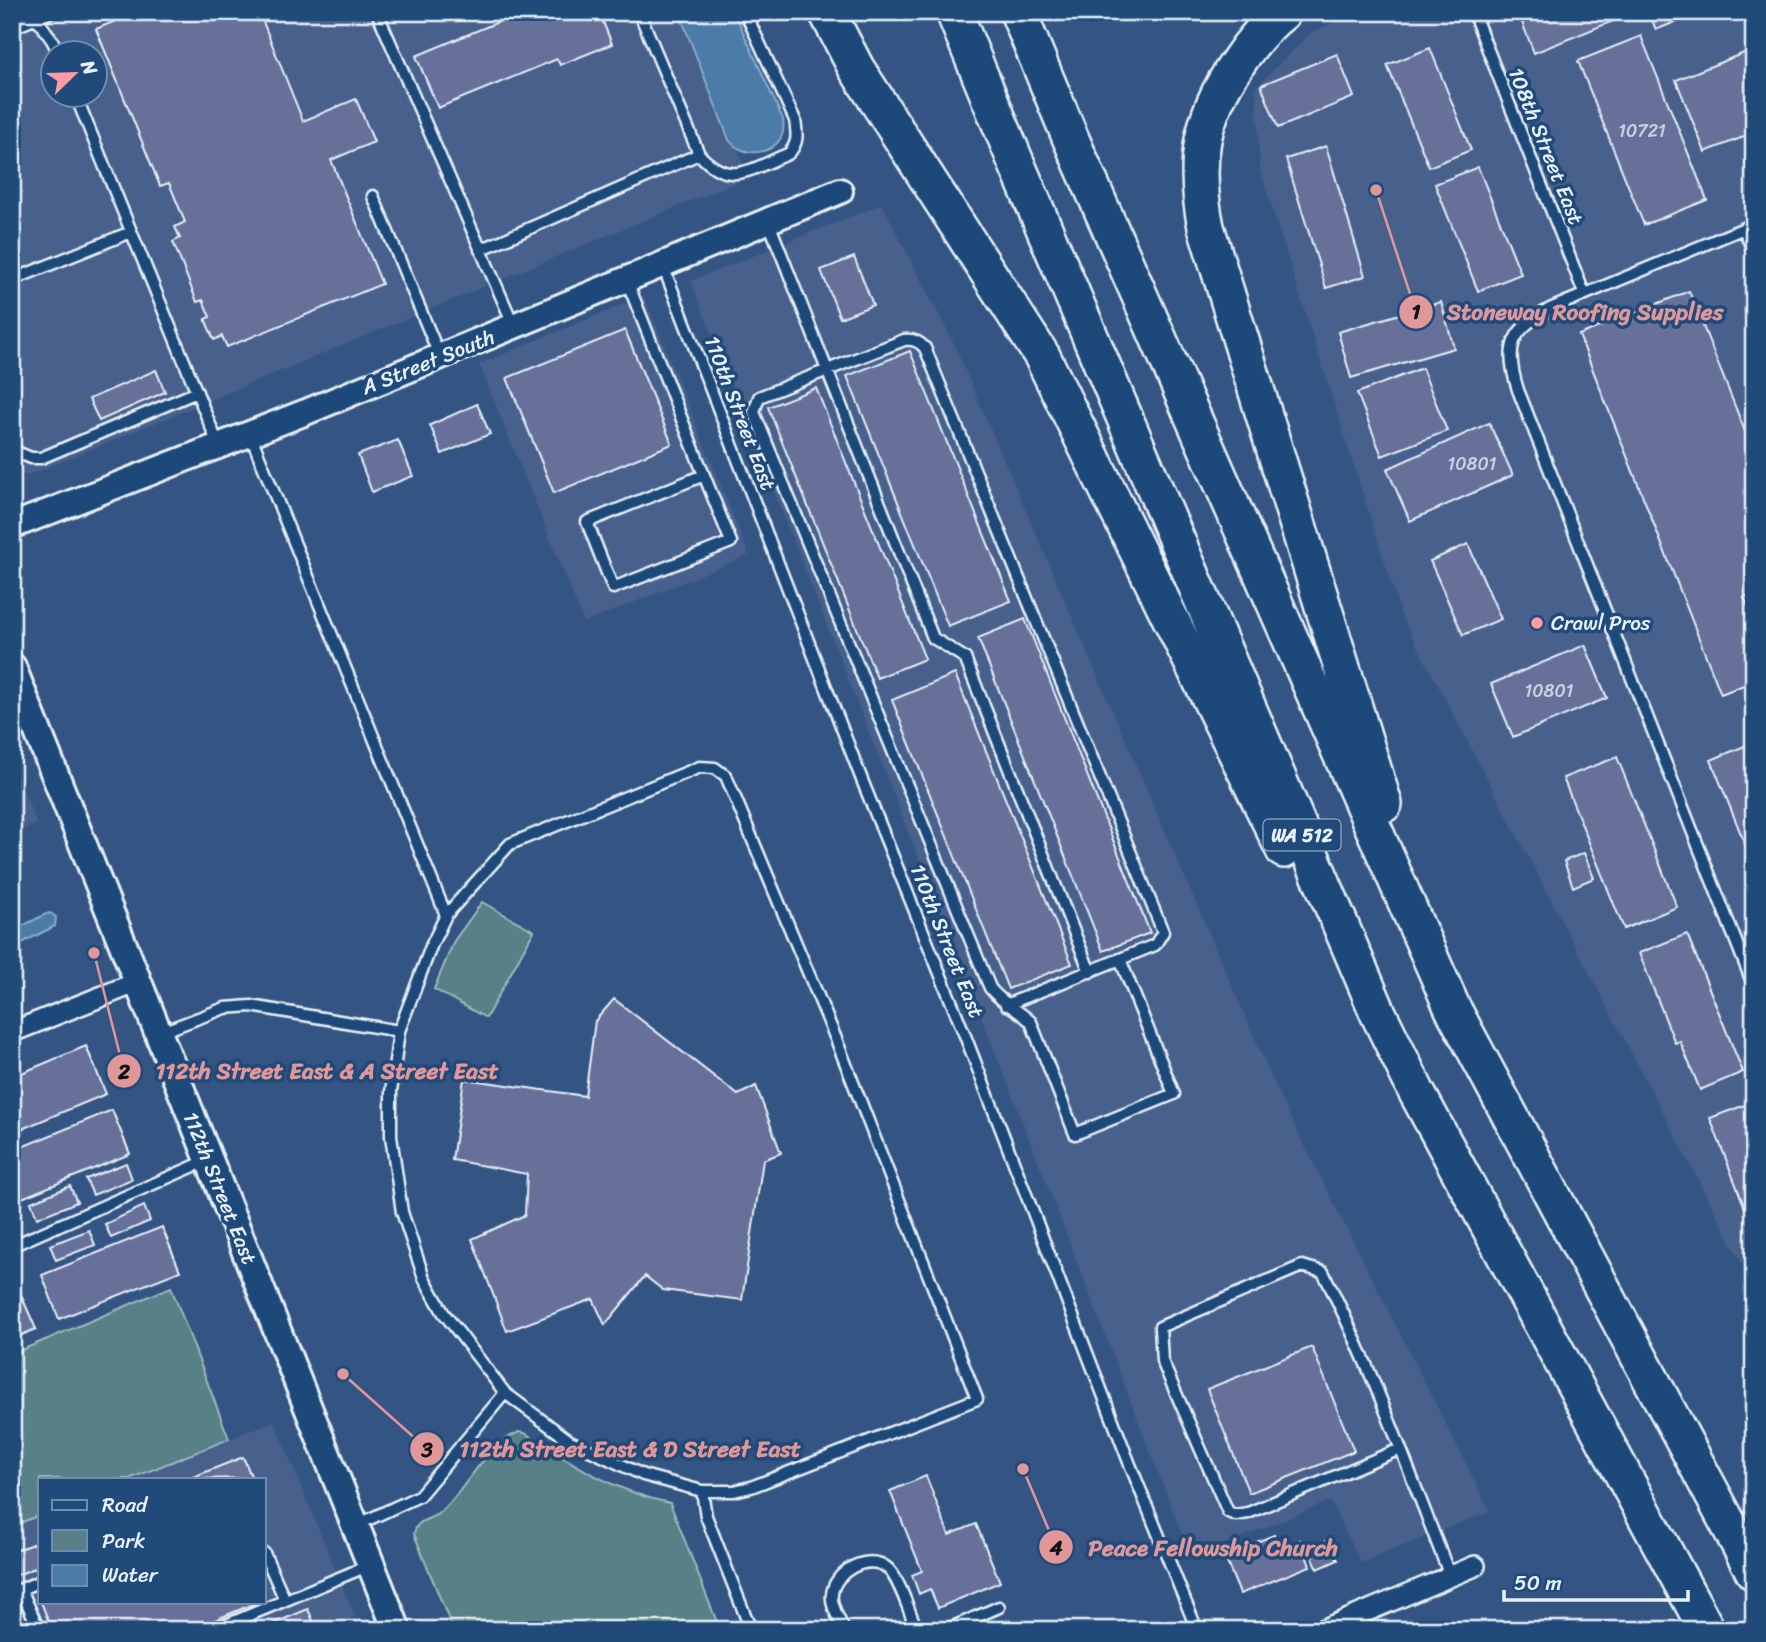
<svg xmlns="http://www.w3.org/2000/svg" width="1766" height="1642" font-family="Sriracha,sans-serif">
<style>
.built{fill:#46608c;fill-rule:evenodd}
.green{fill:#598087;stroke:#a0b8c0;stroke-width:2}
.water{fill:#4c7ba8;stroke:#8aaac8;stroke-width:2}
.building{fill:#667099;stroke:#e8f1f8;stroke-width:2}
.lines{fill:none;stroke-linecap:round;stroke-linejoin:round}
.service-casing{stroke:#e8f1f8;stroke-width:15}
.minor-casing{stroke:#e8f1f8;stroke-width:24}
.tertiary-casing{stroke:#e8f1f8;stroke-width:30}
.secondary-casing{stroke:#e8f1f8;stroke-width:32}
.motorway-casing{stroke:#e8f1f8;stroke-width:40}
.service{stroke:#1f4a7a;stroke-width:10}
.minor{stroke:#1f4a7a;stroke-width:19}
.tertiary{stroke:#1f4a7a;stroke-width:24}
.secondary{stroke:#1f4a7a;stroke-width:26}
.motorway{stroke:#1f4a7a;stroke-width:35}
.poi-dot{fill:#ff9aa2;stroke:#1f4a7a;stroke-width:2.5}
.labels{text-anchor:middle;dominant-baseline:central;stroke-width:7;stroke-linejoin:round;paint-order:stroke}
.number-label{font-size:18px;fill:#c8d1e0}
.shield{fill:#1f4a7a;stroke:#acbfd2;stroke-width:2}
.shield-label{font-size:19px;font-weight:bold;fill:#e8f1f8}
.street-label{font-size:21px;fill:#e8f1f8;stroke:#1f4a7a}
.poi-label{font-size:21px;fill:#e8f1f8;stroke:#1f4a7a;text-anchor:start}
.leader{fill:none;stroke:#e0979a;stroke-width:2.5}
.callout-dot{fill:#e0979a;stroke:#1f4a7a;stroke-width:2.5}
.mark-label{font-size:21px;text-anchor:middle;font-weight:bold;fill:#111}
.callout-label{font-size:23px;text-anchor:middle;font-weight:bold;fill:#e0979a;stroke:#1f4a7a;stroke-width:7;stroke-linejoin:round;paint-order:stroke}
</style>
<rect width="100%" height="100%" fill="#345583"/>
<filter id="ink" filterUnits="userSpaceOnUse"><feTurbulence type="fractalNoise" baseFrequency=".0143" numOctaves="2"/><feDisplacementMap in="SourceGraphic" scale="14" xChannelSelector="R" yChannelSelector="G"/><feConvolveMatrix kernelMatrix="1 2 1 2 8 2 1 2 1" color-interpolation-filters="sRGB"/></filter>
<g filter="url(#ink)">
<path class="built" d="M12,12H681L749,177L27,476L12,469ZM52,52H94V94H52Z
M1359,12H1754V1286L1402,617L1260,170L1256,87L1312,32Z
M882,204L952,340L1281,1099L1490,1511L1361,1563L1330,1501L1191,1558L1051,1194L691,281Z
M644,296L749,555L584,623L479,364Z
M12,764L37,824L12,834Z
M274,1421L355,1617L325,1630H12V1526L40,1515V1602H264V1479H129Z"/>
<path class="green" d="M482,902L534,931L486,1018L434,989L454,941Z
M171,1287L229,1439L129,1479H40V1515L12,1526V1354Z
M519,1432L525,1433C571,1463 615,1492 670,1503L720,1630H453L414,1534C416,1518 433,1520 442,1511C468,1486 485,1446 519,1432Z"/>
<path class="water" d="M679,12H734L783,119C789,154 745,162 729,140Z
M50,913L56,917L55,926L12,948V931L46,914Z"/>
<path class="building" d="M137,12H259L303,121L356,99L374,142L331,160L382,284L227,347L222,336L214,340L205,319L210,317L203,300L197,302L173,242L180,238L175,227L185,222L169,183L160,186L96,29Z
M522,12H599L612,44L560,65L557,59L438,108L416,56Z
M1518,12H1632L1633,13L1534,53Z
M1649,12H1699L1656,30Z
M1641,36L1707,200L1644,225L1578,61Z
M1430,48L1471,150L1429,167L1387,65Z
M1754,49V133L1705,152L1676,80Z
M1337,54L1354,97L1278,128L1261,85Z
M1326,146L1365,276L1326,288L1286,159Z
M1478,167L1521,274L1478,291L1435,184Z
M854,257L873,305L840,318L821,270Z
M1689,291L1754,454V593L1744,597L1754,621V681L1721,694L1579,335Z
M1441,302L1454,348L1351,378L1338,332Z
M625,330L672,444L554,493L507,378Z
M910,351L1011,601L948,626L847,376Z
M1422,368L1447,431L1382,456L1357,393Z
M156,370L165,392L99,421L89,399Z
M816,388L925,659L877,678L768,407Z
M477,404L490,434L442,454L430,425Z
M1489,423L1513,475L1410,521L1387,469Z
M398,440L413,476L372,492L358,455Z
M1468,544L1501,619L1463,635L1430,561Z
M1025,619L1150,933L1103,951L978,638Z
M1585,645L1607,698L1513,737L1491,684Z
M955,674L1072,964L1008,989L892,700Z
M1754,742V846L1747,849L1711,760Z
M1617,757L1677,907L1624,929L1563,778Z
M1584,853L1594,878L1573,887L1564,861Z
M1687,934L1743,1072L1700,1090L1680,1041L1675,1043L1639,953Z
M614,999L738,1095L756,1086L781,1153L763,1160L742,1300L663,1290L645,1276L605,1325L593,1299L507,1331L472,1239L525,1215L527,1174L452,1160L464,1079L585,1096L595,1021Z
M86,1046L106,1094L12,1133V1077Z
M1753,1102L1754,1204L1745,1208L1710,1118Z
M112,1110L130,1154L12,1202V1151Z
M126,1163L132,1179L93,1195L86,1179Z
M70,1186L77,1202L37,1218L31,1202Z
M144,1206L150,1221L111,1238L105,1224Z
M162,1227L180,1271L59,1319L42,1275Z
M89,1230L95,1245L56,1260L50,1245Z
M17,1286L36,1329L12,1339V1288Z
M1312,1347L1354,1451L1249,1493L1207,1389Z
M243,1457L252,1478L188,1479Z
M926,1476L949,1535L976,1524L1000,1582L938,1608L930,1589L919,1594L912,1575L922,1571L890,1491Z
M1274,1535L1280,1548L1300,1540L1310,1566L1240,1594L1224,1555Z
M1328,1540L1338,1560L1318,1569L1309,1549Z
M40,1541V1566L12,1577V1552Z
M41,1602H258L191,1630H52Z
M14,1604L25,1630H12V1605Z
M308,1609L317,1630H258Z"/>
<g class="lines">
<defs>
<path id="service" d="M32,12L52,40L58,52
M377,12L514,326
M1473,12L1584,293
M12,28L51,12
M75,94L218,444
M699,154C730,189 752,168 788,154C799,144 797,133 795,120L745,12
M373,196L440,357
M769,223L933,638L965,658L1090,972
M1754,224L1552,308C1511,329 1504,346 1518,390L1754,987
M1744,229L1754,253
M480,250L699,154L639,12
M663,266L862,780L964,1033L1129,1462L1197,1630
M12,280L131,232
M627,281L704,475L587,522L613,588L731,542L704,475
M250,434L446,915
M12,450L31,458H41L197,392
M700,767L715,768L726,776L836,1039L977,1399L751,1487L734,1491H702L643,1475L570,1441L505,1393L443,1312L424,1278L402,1212L391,1136V1092L399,1031L432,944L446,915L510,844Z
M1006,1005L1155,945L1163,932L925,348C919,341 913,339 904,340L759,397L754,412L990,988C1002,1004 1018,1009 1031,1022L1075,1134L1174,1094L1120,959
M159,1033L225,1008L251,1006L399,1031
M12,1246L208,1160
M1400,1449L1248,1513L1236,1515L1228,1512L1162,1361L1160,1327L1302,1266L1323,1272C1373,1370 1410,1474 1450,1576
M702,1491L706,1516L751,1630
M357,1525L419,1496L505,1393
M264,1553L285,1600
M21,1589L39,1630
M12,1593L40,1581
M214,1630L370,1565
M844,1630C839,1619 830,1605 832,1594C834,1572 867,1553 886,1567C899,1576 910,1615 917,1630
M946,1630L999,1607"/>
<path id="minor" d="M12,1032L138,982
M1322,1630L1475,1566"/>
<path id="tertiary" d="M12,526L306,412L840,191"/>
<path id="secondary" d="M12,667L397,1630"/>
<path id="motorway" d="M827,12L856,68L1042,356L1284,850
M954,12L1015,160L1378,1013L1416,1091L1707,1630
M1018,12L1070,137L1452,1007L1754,1572
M1283,12C1264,27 1250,44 1237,64C1200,117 1193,163 1206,227L1384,804"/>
</defs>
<use href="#service" class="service-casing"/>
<use href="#minor" class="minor-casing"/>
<use href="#tertiary" class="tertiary-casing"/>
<use href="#secondary" class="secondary-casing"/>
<use href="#motorway" class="motorway-casing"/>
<use href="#service" class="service"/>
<use href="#minor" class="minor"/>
<use href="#tertiary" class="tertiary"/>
<use href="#secondary" class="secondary"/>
<use href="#motorway" class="motorway"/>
</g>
</g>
<circle class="poi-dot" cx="1537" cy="623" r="7"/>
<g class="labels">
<g class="number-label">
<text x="1642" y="131">10721</text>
<text x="1472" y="464">10801</text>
<text x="1549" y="691">10801</text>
</g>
<rect class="shield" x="1263.5" y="819.5" width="77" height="31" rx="5"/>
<g class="shield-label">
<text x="1302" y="835">WA 512</text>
</g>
<g class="street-label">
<text transform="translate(1546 146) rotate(68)">108th Street East</text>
<text transform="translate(428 362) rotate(-22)">A Street South</text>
<text transform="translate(740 413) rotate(69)">110th Street East</text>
<text transform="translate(947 941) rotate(68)">110th Street East</text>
<text transform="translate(220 1188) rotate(68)">112th Street East</text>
</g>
<g class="poi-label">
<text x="1551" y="623">Crawl Pros</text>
</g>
</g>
<path class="leader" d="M1376 190L1416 312M94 953L124 1071M343 1374L427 1449M1023 1469L1056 1547"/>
<g class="callout-dot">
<circle cx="1376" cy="190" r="7"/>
<circle cx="94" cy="953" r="7"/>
<circle cx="343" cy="1374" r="7"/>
<circle cx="1023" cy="1469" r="7"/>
<circle cx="1416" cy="312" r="18"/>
<circle cx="124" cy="1071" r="18"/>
<circle cx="427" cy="1449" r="18"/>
<circle cx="1056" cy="1547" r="18"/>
</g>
<g class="mark-label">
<text x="1416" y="319">1</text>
<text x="124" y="1079">2</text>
<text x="427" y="1457">3</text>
<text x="1056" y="1555">4</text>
</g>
<g class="callout-label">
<text x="1585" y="320">Stoneway Roofing Supplies</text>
<text x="327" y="1079">112th Street East &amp; A Street East</text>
<text x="630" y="1457">112th Street East &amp; D Street East</text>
<text x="1213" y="1556">Peace Fellowship Church</text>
</g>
<rect width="1766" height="1642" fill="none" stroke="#1f4a7a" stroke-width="42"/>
<rect x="21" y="21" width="1724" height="1600" fill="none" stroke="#e8f1f8" stroke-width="2.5" filter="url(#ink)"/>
<rect x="38" y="1478" width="228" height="126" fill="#1f4a7a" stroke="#6f8dac" stroke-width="2"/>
<rect x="52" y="1500" width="35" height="10" fill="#1f4a7a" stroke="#6f8dac" stroke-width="2"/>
<text x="102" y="1512" font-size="21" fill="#e8f1f8">Road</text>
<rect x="52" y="1530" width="35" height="21" fill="#598087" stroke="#6f8dac" stroke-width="2"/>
<text x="102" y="1548" font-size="21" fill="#e8f1f8">Park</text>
<rect x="52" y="1565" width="35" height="21" fill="#4c7ba8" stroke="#6f8dac" stroke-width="2"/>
<text x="102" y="1582" font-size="21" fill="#e8f1f8">Water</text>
<g transform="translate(74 74) rotate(67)"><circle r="33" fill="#1f4a7a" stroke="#6f8dac" stroke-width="2"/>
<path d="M0-5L12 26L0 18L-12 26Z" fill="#ff9aa2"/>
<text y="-10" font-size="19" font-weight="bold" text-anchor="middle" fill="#e8f1f8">N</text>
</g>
<path d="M1504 1590v10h184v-10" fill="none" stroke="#e8f1f8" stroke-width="3.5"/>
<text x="1514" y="1590" font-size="21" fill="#e8f1f8" stroke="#1f4a7a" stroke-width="5" paint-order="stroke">50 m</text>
</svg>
